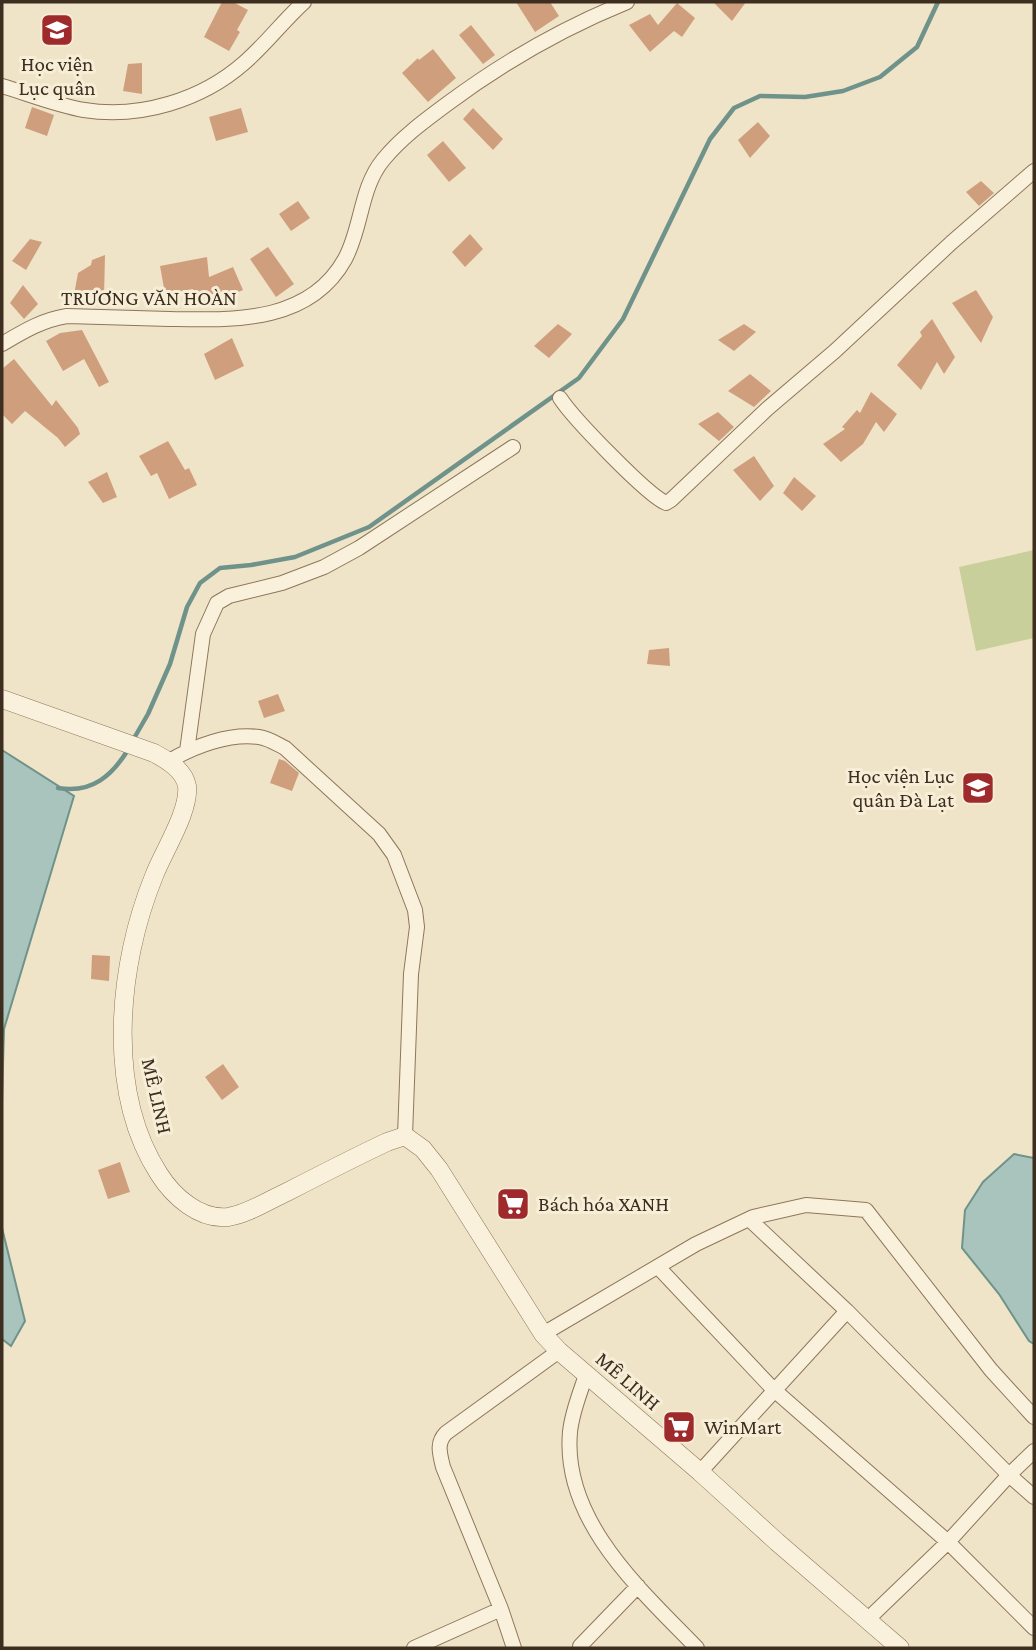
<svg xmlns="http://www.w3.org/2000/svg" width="1036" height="1650" font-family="'Crimson Pro',serif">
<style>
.green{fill:#c9cf9b}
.water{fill:#a9c4bc;stroke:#6f938a;stroke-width:2}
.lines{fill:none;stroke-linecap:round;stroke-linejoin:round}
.stream{stroke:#6f938a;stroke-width:4.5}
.building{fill:#cf9f7d}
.minor-casing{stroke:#8d765c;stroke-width:16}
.tertiary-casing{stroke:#8d765c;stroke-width:19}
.minor{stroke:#faf1dc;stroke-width:14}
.tertiary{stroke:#faf1dc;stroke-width:18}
.labels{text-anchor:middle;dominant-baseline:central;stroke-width:6;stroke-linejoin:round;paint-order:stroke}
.poi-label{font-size:21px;fill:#3d2e20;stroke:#f7eed8;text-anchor:start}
.street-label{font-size:21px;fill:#3d2e20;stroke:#f7eed8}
</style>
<rect width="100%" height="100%" fill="#f0e4c8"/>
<path class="green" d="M1034,550V638L976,651L959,567Z"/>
<path class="water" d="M2,750L74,796L4,1029L2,1101Z
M1014,1154L1034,1158V1344L1029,1341L999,1294L962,1248L965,1210L983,1182Z
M2,1228L25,1321L11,1346L2,1339Z"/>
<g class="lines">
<path class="stream" d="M133,740L148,714L170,664L187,607L200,583L220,568L251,565L295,557L369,527L579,378L623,319L710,139L734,108L760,96L805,97L843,91L880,77L917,47L938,2
M58,788C92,794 113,775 129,748"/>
</g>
<path class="building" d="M222,2H233L248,10L237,30L240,32L229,51L204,37Z
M516,2H550L559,16L535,32Z
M713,2H746L732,21Z
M677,3L695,18L682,37L674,31L650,52L629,25L650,14L658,25Z
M471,25L495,55L483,64L459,35Z
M433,49L456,78L428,102L402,73L418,58L419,60Z
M142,63V94L123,91L128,64Z
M32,107L54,115L47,136L25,128Z
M241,108L248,132L216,141L209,117Z
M473,108L503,139L493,150L463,119Z
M758,122L770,136L750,158L738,140Z
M443,141L466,168L449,182L427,155Z
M981,181L994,193L979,206L966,192Z
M298,201L310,218L291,231L279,214Z
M470,234L483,249L465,267L452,252Z
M30,239L42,242L26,270L12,261Z
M268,247L294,284L276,297L250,259Z
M105,255L104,298L86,297V306L73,300L78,273L91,265L92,260Z
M207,257L209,277L233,267L243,290L227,297L225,293L194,296L193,289L165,294L160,266Z
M23,285L38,304L24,319L10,303Z
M976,290L993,317L981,343L952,303Z
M932,319L955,357L944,374L937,362L921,390L897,365L922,336L920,332Z
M558,324L572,334L549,358L534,346Z
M744,324L756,332L734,351L718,340Z
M82,330L109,382L99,387L84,359L63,371L46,341L60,333Z
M232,338L244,366L215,380L204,354Z
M14,359L52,406L56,400L78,428L80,434L65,447L58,438L25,411L12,424L2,414V369Z
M750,374L771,391L754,407L728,391Z
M871,392L897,414L884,432L876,422L863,444L841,462L823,444L845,429L842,427L857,410L860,413Z
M718,412L734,427L719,441L698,424Z
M168,441L185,470L189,468L197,485L169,499L157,473L151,476L139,456Z
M754,456L774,486L760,501L733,470Z
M107,472L117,497L103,503L88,482Z
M794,477L816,496L802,511L783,493Z
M669,648L670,666L647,664L649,650Z
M278,694L285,711L264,718L258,701Z
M279,759L285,761L299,773L292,791L270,783Z
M92,955L110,956L109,981L91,979Z
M223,1064L239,1087L222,1100L205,1077Z
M120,1162L130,1192L108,1199L98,1170Z"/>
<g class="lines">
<defs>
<path id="minor" d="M2,86C29,94 56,105 84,110C140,119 202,100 244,63C266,44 283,21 304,2
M2,344C24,331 42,320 67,316C101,317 135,318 169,319C232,320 309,324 345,259C362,228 360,188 383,160C401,138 424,121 447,104C502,63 563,28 627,2
M560,398C573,418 647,495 666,503L671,500L767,409L835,351L951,243L1034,171
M187,751L203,634L217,603L229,596L282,583L324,567L359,548L513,447
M169,761C195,746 229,733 259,737C268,738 277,744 285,748L379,834L394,855L415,910L417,927L411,974L405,1136
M749,1219L847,1311L1009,1475L1034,1497
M658,1267L773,1389L948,1542L1034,1628
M543,1334L696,1244L753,1217L806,1205L866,1210L991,1370L1034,1417
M586,1375C580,1393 572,1412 570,1432C562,1521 641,1590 697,1648
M700,1472L847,1311
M867,1620L948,1542L1009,1475L1034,1451
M580,1646L638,1586
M414,1648L501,1609
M514,1648L501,1609L443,1467C440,1454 436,1443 446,1433L559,1351"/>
<path id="tertiary" d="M2,699L154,753C167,760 184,770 187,786C190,811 163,852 154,876C118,964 105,1090 159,1174C173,1196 199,1220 228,1217C248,1214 269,1200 287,1192C320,1175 353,1158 387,1142L405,1136L423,1149L439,1169L543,1334L559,1351L700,1472L777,1542L900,1648"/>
</defs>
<use href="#minor" class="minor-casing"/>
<use href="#tertiary" class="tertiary-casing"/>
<use href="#minor" class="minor"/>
<use href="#tertiary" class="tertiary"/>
</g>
<defs>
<symbol id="school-square" viewBox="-11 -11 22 22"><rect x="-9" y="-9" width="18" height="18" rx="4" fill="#9e2a2b" stroke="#f7eed8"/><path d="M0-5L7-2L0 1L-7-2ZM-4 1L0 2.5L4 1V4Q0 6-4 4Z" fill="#fff"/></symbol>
<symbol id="supermarket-square" viewBox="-11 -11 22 22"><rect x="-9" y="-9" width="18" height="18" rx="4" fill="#9e2a2b" stroke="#f7eed8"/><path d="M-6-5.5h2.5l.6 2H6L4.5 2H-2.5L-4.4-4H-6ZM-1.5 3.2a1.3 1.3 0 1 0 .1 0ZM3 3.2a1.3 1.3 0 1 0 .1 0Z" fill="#fff"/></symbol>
</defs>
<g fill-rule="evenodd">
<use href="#school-square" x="38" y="11" width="38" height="38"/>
<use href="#school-square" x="959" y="769" width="38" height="38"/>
<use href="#supermarket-square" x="494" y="1185" width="38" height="38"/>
<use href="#supermarket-square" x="660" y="1408" width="38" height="38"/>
</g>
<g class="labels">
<g class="poi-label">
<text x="57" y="64" text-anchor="middle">Học viện<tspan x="57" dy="24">Lục quân</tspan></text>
<text x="954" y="776" text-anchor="end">Học viện Lục<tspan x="954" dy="24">quân Đà Lạt</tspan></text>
<text x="538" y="1204">Bách hóa XANH</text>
<text x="704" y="1427">WinMart</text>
</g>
<g class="street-label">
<text x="149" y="298">TRƯƠNG VĂN HOÀN</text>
<text transform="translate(157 1096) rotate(77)">MÊ LINH</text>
<text transform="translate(628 1381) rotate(41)">MÊ LINH</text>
</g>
</g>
<rect width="1036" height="1650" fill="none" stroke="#3d2e20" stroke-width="7"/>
</svg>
